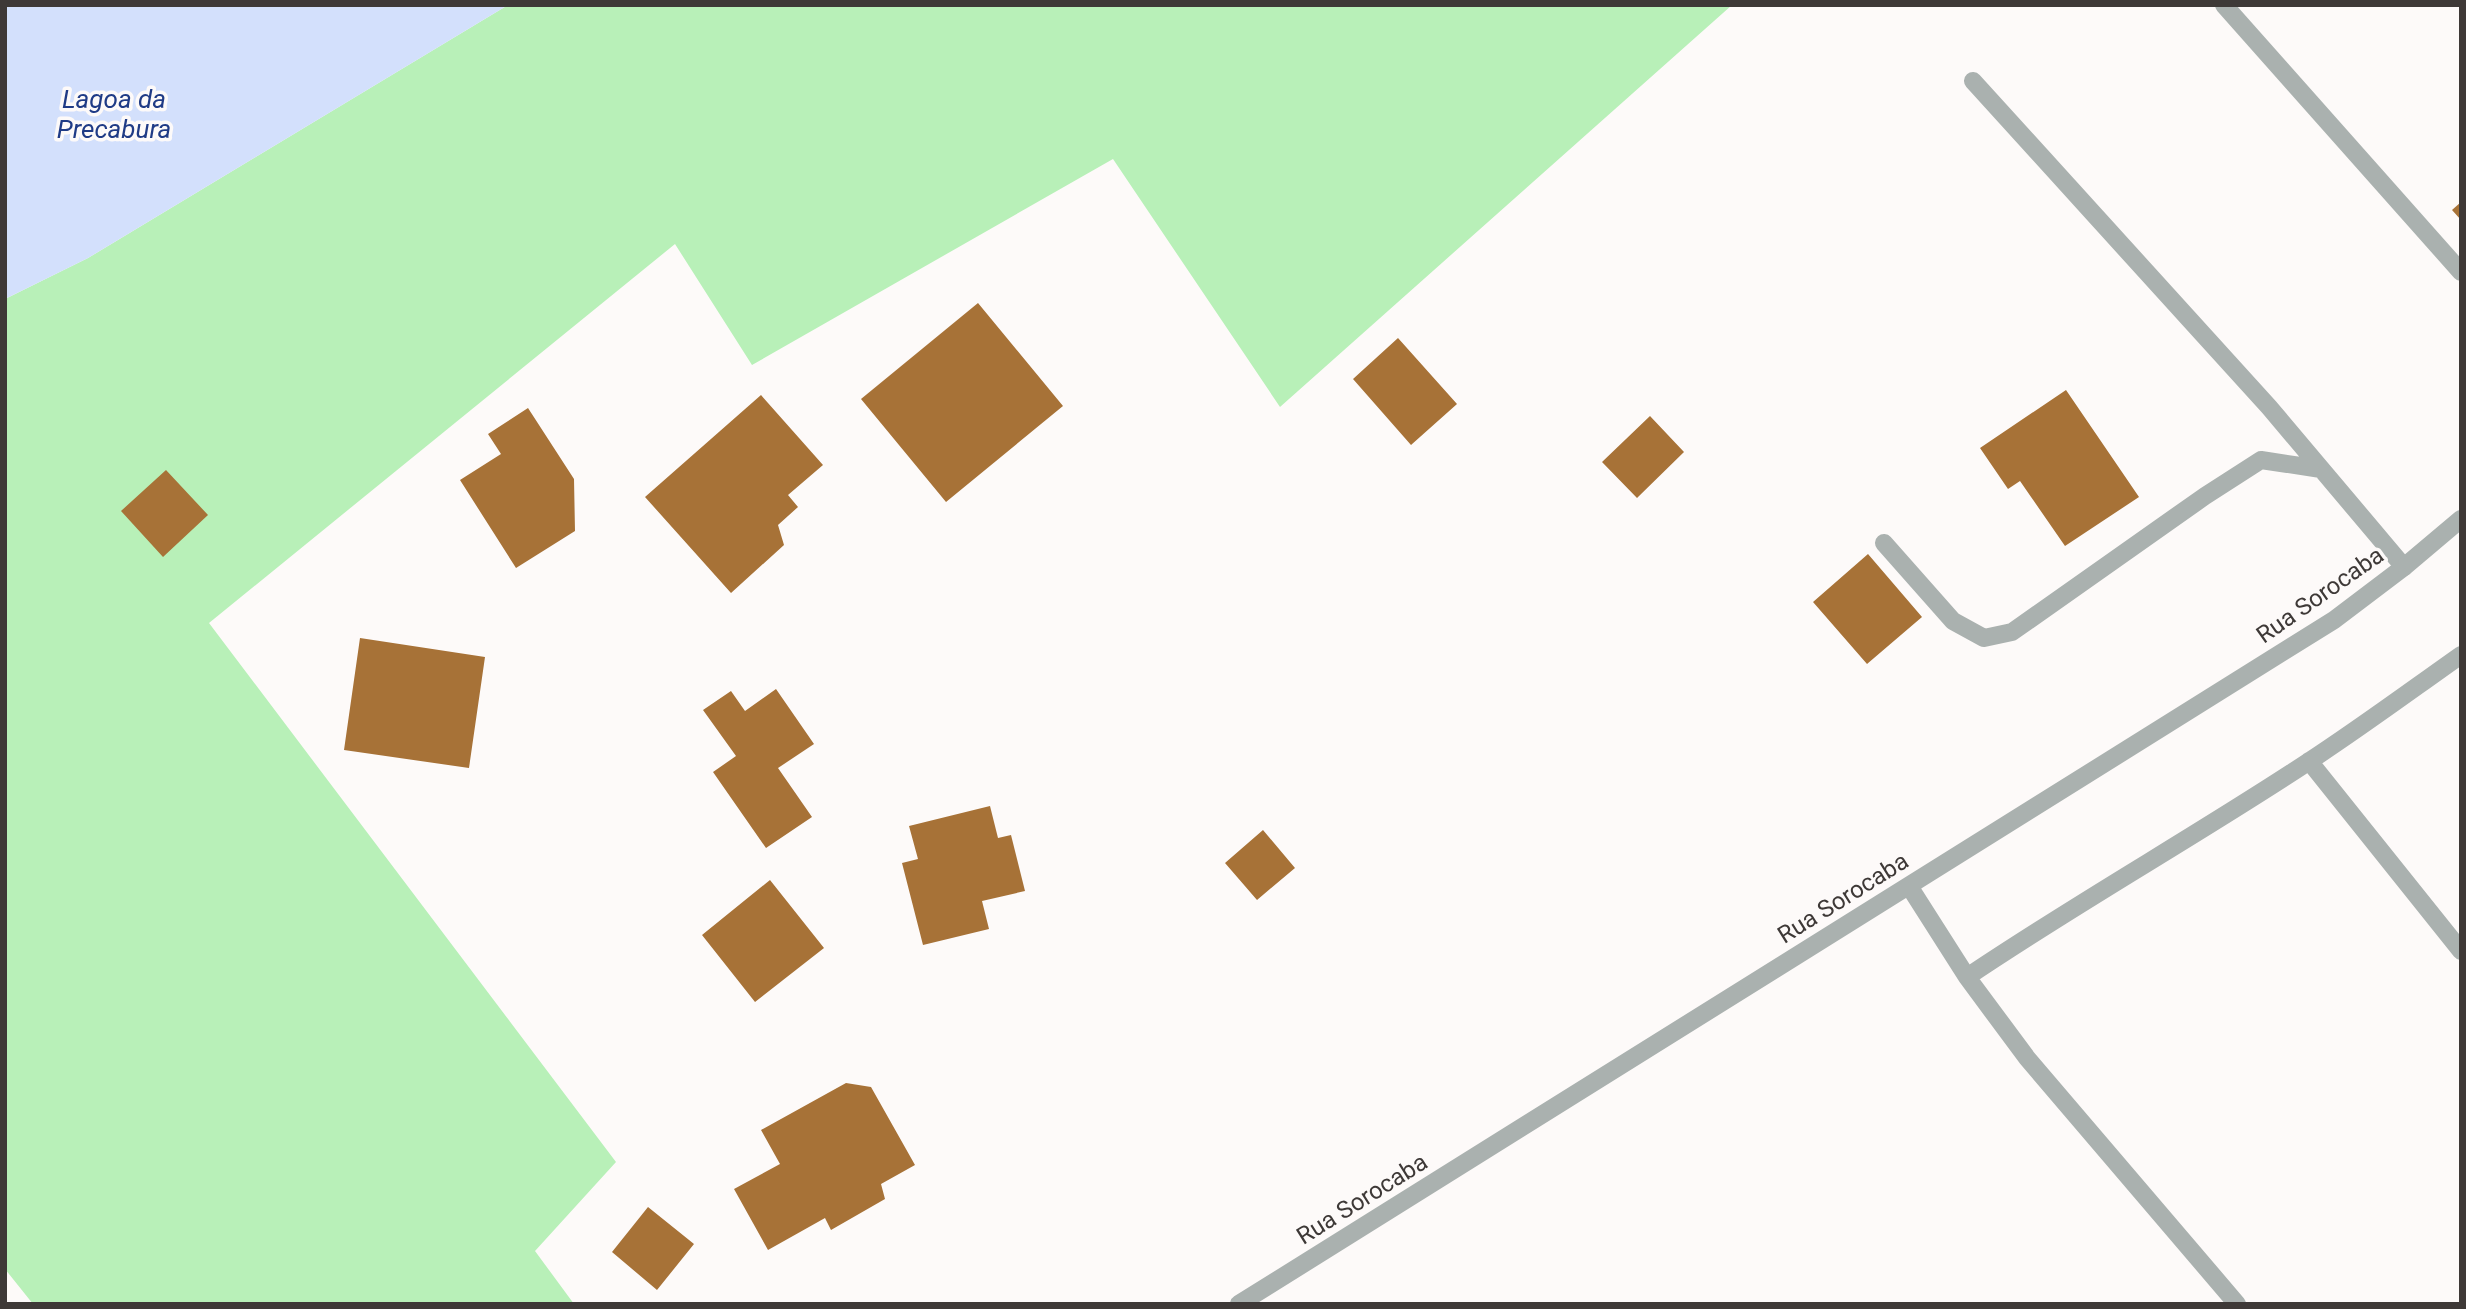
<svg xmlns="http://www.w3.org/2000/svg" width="2466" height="1309" font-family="Roboto,sans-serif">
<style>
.green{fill:#b8f0b8}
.water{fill:#d3e0fc}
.building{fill:#a77237}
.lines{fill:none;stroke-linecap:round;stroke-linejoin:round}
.lane{stroke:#aab1af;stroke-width:18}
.street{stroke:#aab1af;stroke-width:18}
.labels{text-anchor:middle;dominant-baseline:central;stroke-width:7;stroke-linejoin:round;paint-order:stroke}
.street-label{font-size:24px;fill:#3e3937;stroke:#fdfaf9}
.water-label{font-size:26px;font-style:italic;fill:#1f3b86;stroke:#fdfaf9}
</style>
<rect width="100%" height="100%" fill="#fdfaf9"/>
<path class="green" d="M508,5H1732L1280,407L1113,159L752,365L675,244L209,623L616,1162L535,1251L574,1304H33L5,1269V299L88,258Z"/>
<path class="water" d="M5,5H508L88,258L5,299Z"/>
<path class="building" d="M2461,202V220L2452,210Z
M978,303L1063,406L946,502L861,399Z
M1398,338L1457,404L1411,445L1353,379Z
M2066,390L2139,497L2065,546L2020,481L2008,489L1980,448Z
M761,395L823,465L788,495L798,507L778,525L784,545L731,593L645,497Z
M528,408L574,479L575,531L516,568L460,480L501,454L488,434Z
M1650,416L1684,452L1637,498L1602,462Z
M166,470L208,515L163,557L121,511Z
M1868,554L1922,617L1867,664L1813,602Z
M360,638L485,657L469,768L344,750Z
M776,689L814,744L778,768L812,817L766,848L713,772L736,756L703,710L731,691L745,711Z
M990,806L998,838L1011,835L1025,891L982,901L989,929L923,945L902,863L918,859L909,826Z
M1263,830L1295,868L1257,900L1225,863Z
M770,880L824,948L755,1002L702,935Z
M846,1083L871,1087L915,1165L881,1184L885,1199L831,1230L825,1218L768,1250L734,1189L780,1164L761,1130Z
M648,1207L694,1244L657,1290L612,1252Z"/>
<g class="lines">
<path class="lane" d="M1973,81L2269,407L2404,567
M1884,543L1953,621L1984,638L2012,632L2205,496L2261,460L2321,469"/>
<path class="street" d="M2224,5L2461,272
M2309,761L2461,951
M1909,886L1967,977
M1239,1304L2334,620L2404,567L2461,519
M2237,1304L2027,1058L1967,977C2078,902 2196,836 2308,762C2360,728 2410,691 2461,655"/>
</g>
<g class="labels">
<g class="street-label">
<text transform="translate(2320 595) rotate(-35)">Rua Sorocaba</text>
<text transform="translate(1843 898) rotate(-32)">Rua Sorocaba</text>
<text transform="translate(1362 1199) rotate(-32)">Rua Sorocaba</text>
</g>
<g class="water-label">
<text x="114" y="99">Lagoa da<tspan x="114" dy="30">Precabura</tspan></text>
</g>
</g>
<rect width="2466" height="1309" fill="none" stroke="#3e3937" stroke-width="14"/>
</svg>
